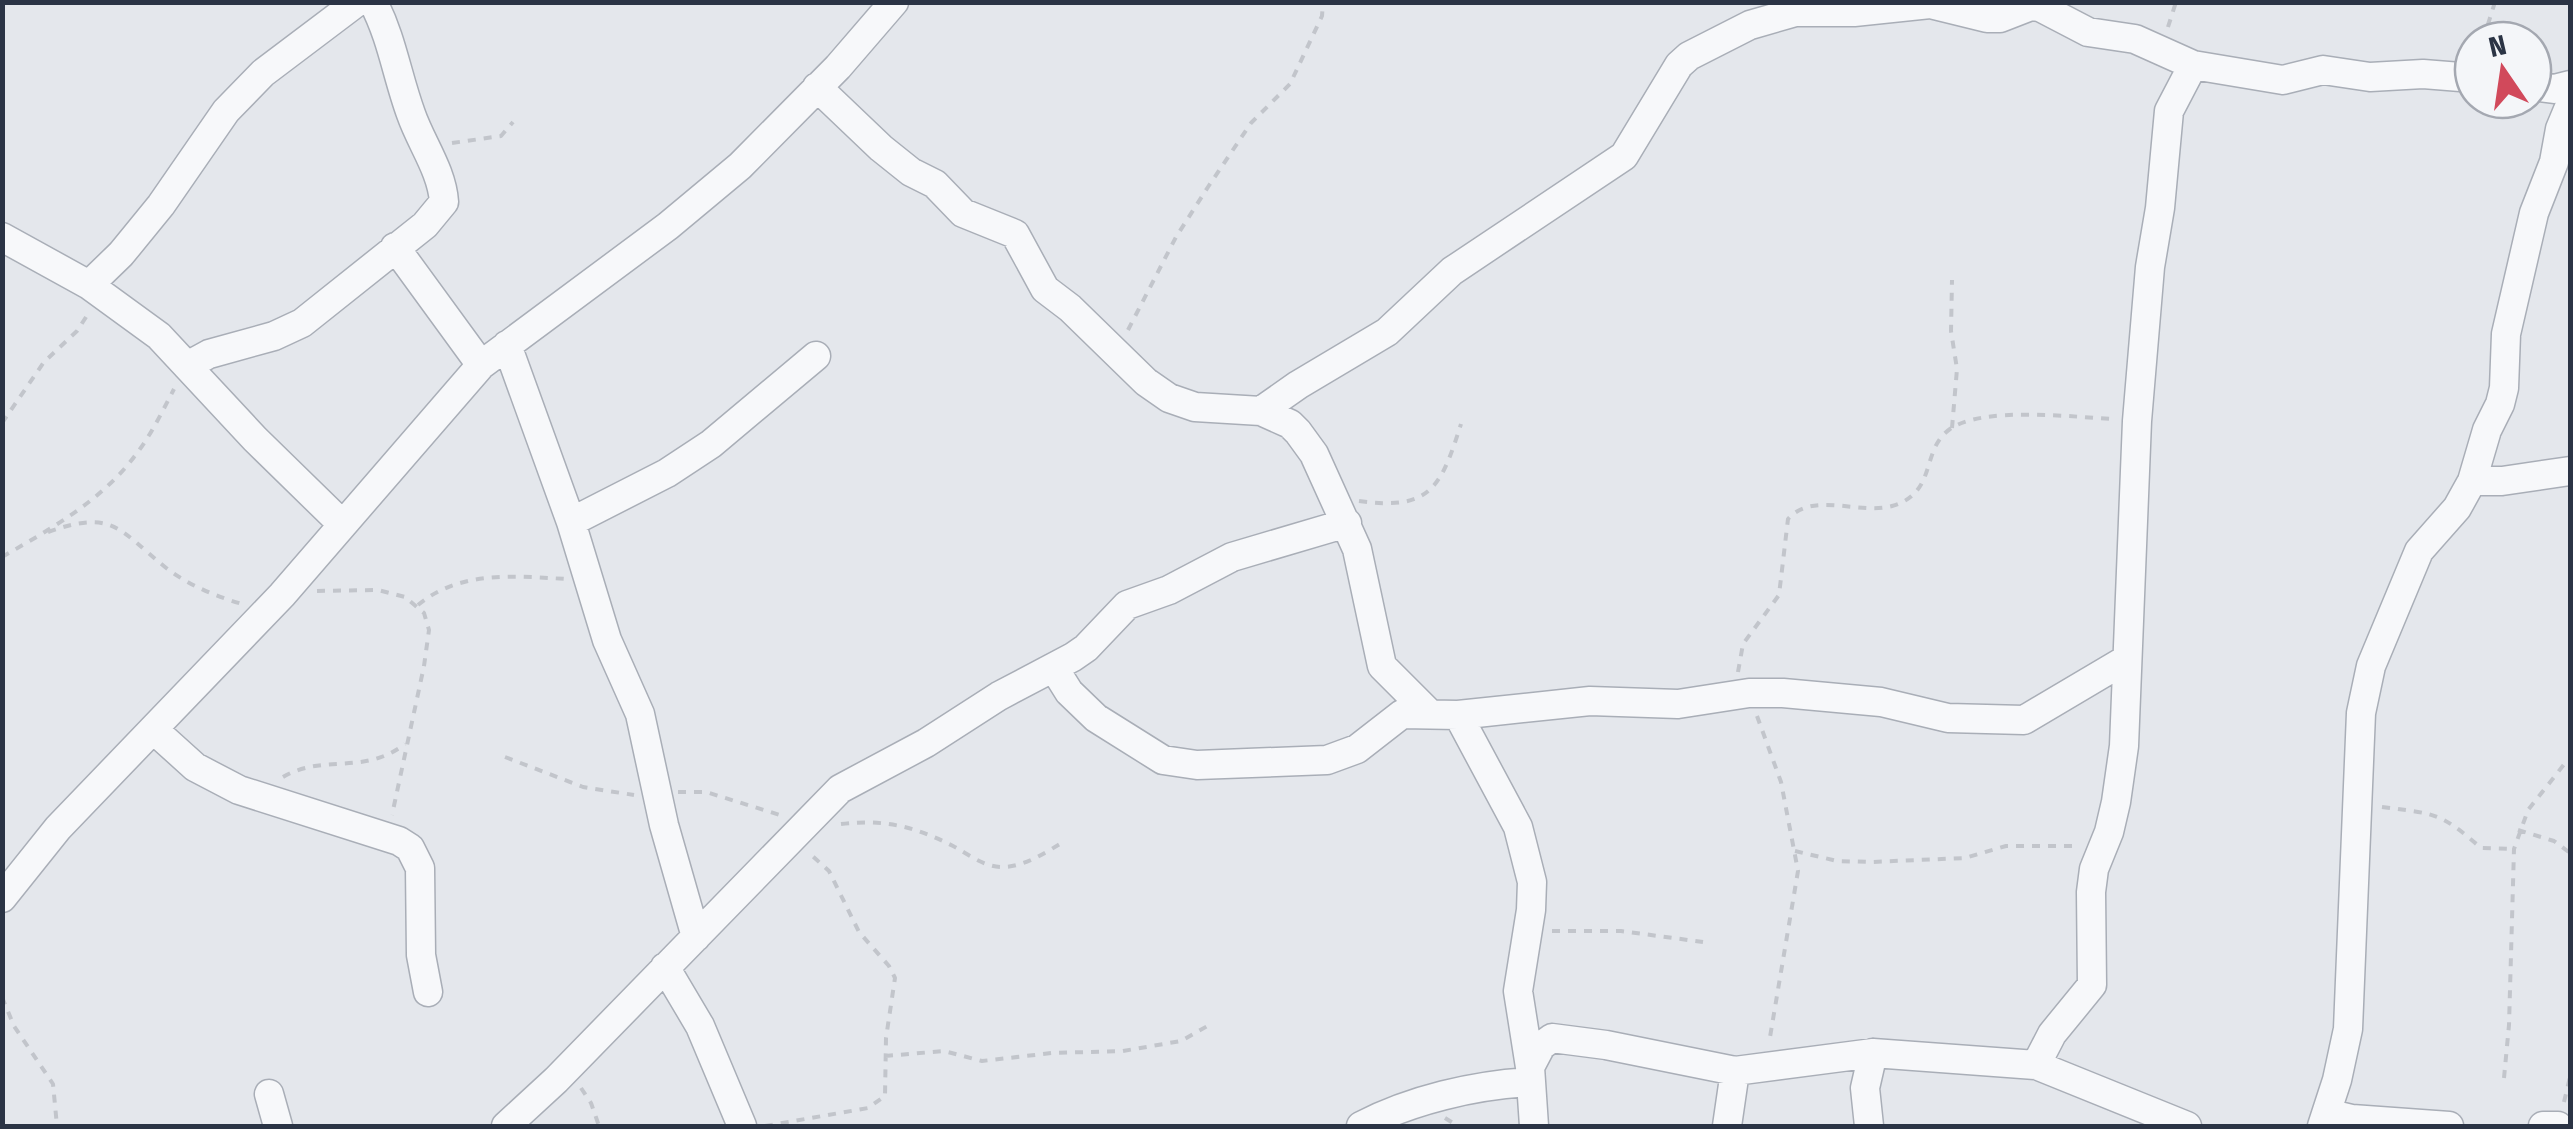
<svg xmlns="http://www.w3.org/2000/svg" width="2573" height="1129" font-family="'Fira Sans Condensed',sans-serif">
<style>
.lines{fill:none;stroke-linecap:round;stroke-linejoin:round}
.minor-casing{stroke:#a9aeb7;stroke-width:31}
.path{stroke:#c2c5cb;stroke-width:4;stroke-dasharray:8 8;stroke-linecap:butt}
.minor{stroke:#f7f8fa;stroke-width:28}
</style>
<rect width="100%" height="100%" fill="#e4e7ec"/>
<g class="lines">
<defs>
<path id="minor" d="M2533,86L2554,89L2570,85
M817,87L881,148L911,172L935,184L963,213L1015,234L1045,289L1070,308L1146,382L1169,398L1195,407L1261,411L1290,424L1298,432L1314,454L1357,549L1382,666L1428,712
M2,237L89,285L159,336L255,439L342,524
M395,247L481,365
M89,285L121,254L161,205L226,111L263,73L357,2
M507,345L571,522L607,640L640,714L664,825L696,937
M187,366L209,354L274,336L302,323L425,225L444,202C442,171 421,143 411,114C397,76 392,38 373,2
M1261,411L1298,385L1387,332L1452,271L1624,156L1679,65L1689,56L1750,25L1795,12H1854L1930,4L1987,18H2000L2031,6L2040,7L2088,32L2135,39L2193,65L2283,80L2323,70L2370,77L2423,74L2473,78
M2472,481H2502L2570,471
M571,522L667,473L711,444L816,356
M1054,668L1069,692L1096,718L1163,760L1197,765L1327,760L1357,749L1402,714L1458,715L1590,701L1678,704L1749,693H1783L1881,702L1948,718L2024,720L2127,659
M1458,715L1518,827L1532,882L1531,910L1518,991L1530,1067L1534,1126
M154,730L195,767L239,790L399,841L410,848L420,868L421,955L428,992
M2,898L58,828L282,595L481,365L668,226L740,166L838,67L894,2
M665,967L700,1026L742,1126
M2036,1065L2052,1034L2092,985L2091,892L2094,869L2109,832L2116,802L2124,746L2137,421L2150,267L2160,208L2169,111L2193,65
M1530,1067L1541,1046L1552,1038L1606,1045L1735,1071L1873,1053L2036,1065L2187,1126
M269,1094L278,1126
M2327,1113L2352,1119L2449,1126
M506,1126L556,1080L840,789L926,743L999,696L1073,657L1086,648L1127,605L1169,590L1232,557L1347,523
M1361,1126C1411,1100 1474,1085 1531,1082
M1727,1126L1735,1071
M1869,1126L1865,1088L1873,1053
M2322,1126L2337,1080L2348,1029L2361,713L2371,666L2419,551L2457,508L2472,481L2487,430L2500,404L2504,388L2506,334L2534,213L2554,162L2560,129L2570,105
M2543,1126H2558"/>
</defs>
<use href="#minor" class="minor-casing"/>
<path class="path" d="M2168,27L2176,2
M2483,40L2495,2
M452,143L501,136L513,122
M1128,330L1176,237L1208,187L1251,123L1290,84L1322,16L1323,2
M2,423L44,362L77,331L88,314
M1952,428L1957,369L1951,331L1952,280
M1359,501C1431,511 1441,487 1461,424
M48,532C113,509 118,529 165,567C188,585 215,596 242,604
M2,557C49,530 101,501 134,457C150,437 162,412 174,389
M317,591L378,590L405,597L424,613L429,630L424,666L392,815
M418,605C460,570 515,576 566,579
M1738,672L1743,644L1779,595L1788,519C1813,491 1858,515 1892,506C1938,493 1920,450 1950,429C1983,406 2073,417 2112,419
M1757,716L1781,782L1798,871L1769,1043
M505,757L583,787L634,795
M283,777C324,753 363,776 405,744
M678,792H706L780,815
M2382,807C2436,814 2440,812 2481,848L2514,849
M841,824C883,819 914,826 953,846C968,854 984,867 1002,867C1023,867 1043,854 1060,844
M2518,830L2554,841L2570,853
M1795,851L1837,861L1871,862L1965,858L2006,846H2078
M1552,931H1621L1703,942
M2,997L14,1026L53,1084L57,1126
M885,1056L944,1051L982,1061L1052,1053L1123,1051L1181,1041L1211,1024
M2504,1078L2509,1025L2514,849L2528,810L2566,762
M581,1088L591,1103L599,1126
M2564,1102L2570,1077
M1445,1118L1458,1126
M765,1126L868,1108L885,1096L886,1038L895,978L889,966L859,932L829,871L808,852"/>
<use href="#minor" class="minor"/>
</g>
<rect width="2573" height="1129" fill="none" stroke="#2b3445" stroke-width="10"/>
<g transform="translate(2503 70) rotate(347)"><circle r="48" fill="#f4f6f9" stroke="#a4a8b1" stroke-width="2.5"/>
<path d="M0-8L18 38L0 25L-18 38Z" fill="#d1495b"/>
<text y="-15" font-size="28" font-weight="bold" text-anchor="middle" fill="#2b3445">N</text>
</g>
</svg>
